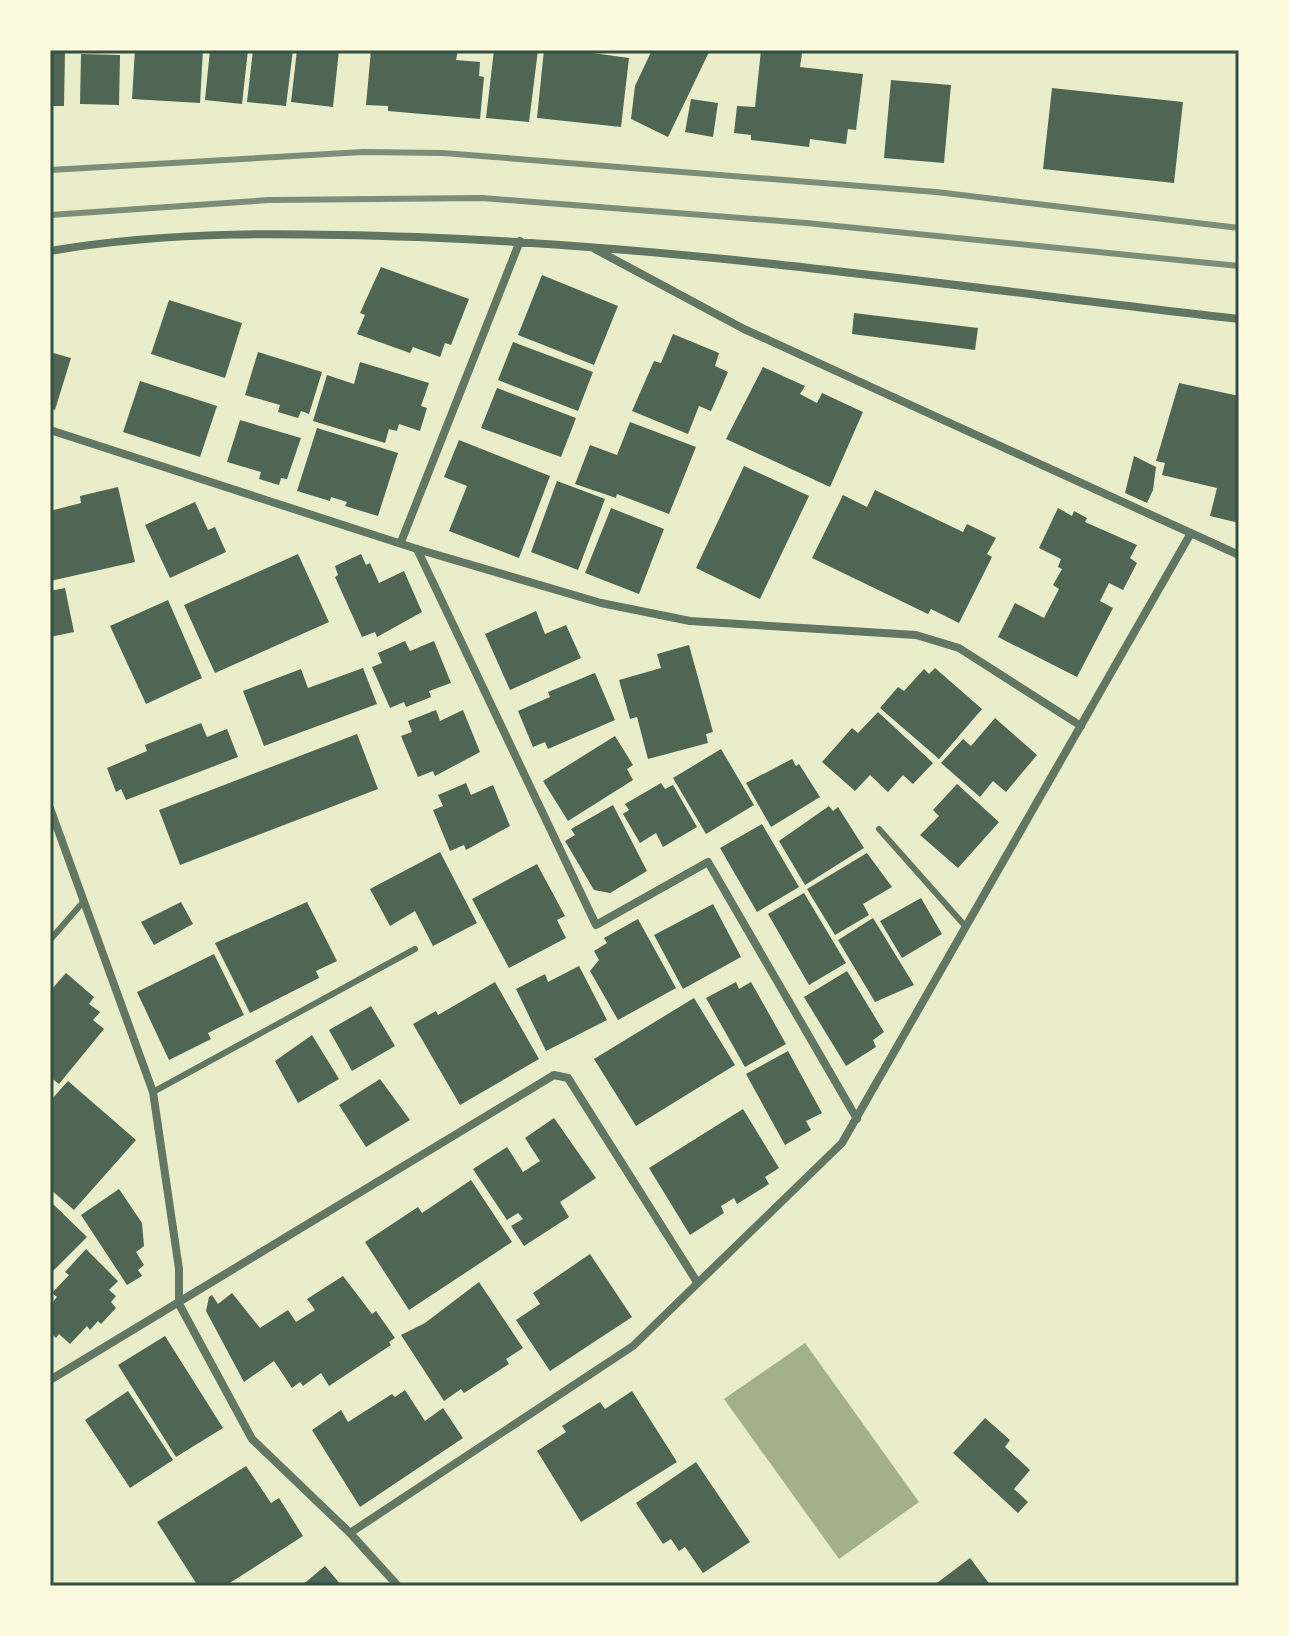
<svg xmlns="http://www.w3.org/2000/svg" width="1289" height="1636" font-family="'Libre Baskerville',serif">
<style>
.water{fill:#a3b18a}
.building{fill:#4f6655}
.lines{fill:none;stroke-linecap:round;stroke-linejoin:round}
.service{stroke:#617663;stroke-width:6}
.minor{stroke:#617663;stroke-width:8}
.rail{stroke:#7c8e77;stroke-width:6}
.neatline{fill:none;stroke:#344e41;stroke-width:3}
</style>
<rect width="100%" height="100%" fill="#e9edc9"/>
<path class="water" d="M805,1343L919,1502L839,1559L724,1399Z"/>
<path class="building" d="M50,50H65L64,106H50Z
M135,50H203L200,103L132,99Z
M210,50H248L242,104L205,100Z
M253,50H293L286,106L247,102Z
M297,50H339L333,107L291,102Z
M371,50H458L456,60L480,62L479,76L484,77L480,119L388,111V106L366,105Z
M494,50H538L529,122L486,118Z
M544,50H593V53L629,58L621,127L537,118Z
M652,50H710L668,137L631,119L635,86Z
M761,50L802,53L800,67L863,74L856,130L848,129L846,144L810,139L809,147L751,140V135L734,133L737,106L755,107Z
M81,54L120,55L119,105L80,104Z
M891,80L951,85L944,163L884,158Z
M1052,88L1183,102L1174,183L1043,169Z
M691,99L718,103L713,137L685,132Z
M381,267L469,299L451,345L445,343L440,357L413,347L410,353L357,334L365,315L360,313Z
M542,275L618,306L594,365L518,335Z
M169,300L242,323L225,378L151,354Z
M854,313L978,328L975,350L852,334Z
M673,334L719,353L715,366L728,372L711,411L699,406L688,434L632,411L654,361L661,363Z
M513,342L593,372L578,411L498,380Z
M50,352L71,358L55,410L50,408Z
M258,352L322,372L309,414L301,411L298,418L278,412L280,405L245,395Z
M360,362L429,383L421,406L427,408L420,431L399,424L397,431L389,429L385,443L313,421L327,375L354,384Z
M763,367L805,386L800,394L817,403L822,393L863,412L830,487L726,439Z
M140,381L217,406L200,457L123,432Z
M1179,383L1239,396V523L1210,516L1217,488L1162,475L1165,463L1156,461Z
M497,388L576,418L561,457L481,428Z
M240,420L301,438L287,479L281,478L279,485L259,479L261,472L227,462Z
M630,422L696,447L669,514L617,494L616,498L575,484L590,445L617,455Z
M317,428L398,453L378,516L345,506L347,502L331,497L330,501L297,491Z
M459,440L550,476L519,558L449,531L467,486L444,477Z
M1134,456L1156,467L1153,490L1147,503L1125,493Z
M744,466L809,496L760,599L696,568Z
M557,481L605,499L578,570L531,552Z
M118,487L135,562L50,581V511L81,503L80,496Z
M875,490L963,532L967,524L996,538L987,554L992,557L959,623L931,609L928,614L812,558L843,495L867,507Z
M195,502L208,530L215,527L226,552L170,578L145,525Z
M611,508L664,529L639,594L585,573Z
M1058,508L1072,516L1074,511L1087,518L1085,522L1137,545L1130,558L1137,563L1123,590L1109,583L1100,601L1113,608L1077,677L998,637L1015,603L1044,618L1059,589L1053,585L1062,569L1058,567L1061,559L1039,548Z
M298,554L329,622L215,673L184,605Z
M361,554L366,565L370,563L379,583L404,571L422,612L377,637L375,632L362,637L335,577L338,575L335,566Z
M65,588L74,632L50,637V591Z
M168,600L202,678L146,704L110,626Z
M536,611L545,634L566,625L581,658L510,690L485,634Z
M405,641L410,651L434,641L451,683L429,691L431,697L406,707L404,702L390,708L372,667L382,663L378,653Z
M689,645L713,732L706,734L708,743L648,759L637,717L630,719L619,680L661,668L657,654Z
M363,668L377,704L264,746L243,691L301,669L308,688Z
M935,668L982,709L939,759L880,708L898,687L904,691L924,669L929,674Z
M595,673L615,720L548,749L545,742L533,747L518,711L550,697L548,692Z
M436,710L440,721L463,710L480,752L435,776L433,771L418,777L401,736L412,732L408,721Z
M878,712L933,763L913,784L903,775L888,792L870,775L855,791L822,762L852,728L858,733Z
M995,718L1037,755L1006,792L993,781L980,797L941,763L963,739L971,746Z
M201,723L207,737L227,729L238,757L126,800L121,789L116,792L107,768L147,751L145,745Z
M357,734L378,789L180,865L159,810Z
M615,736L633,765L627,769L633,780L568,821L543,781Z
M721,749L754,805L706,834L673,778Z
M792,759L796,766L799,764L820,797L771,827L746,783Z
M466,783L471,795L493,785L510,826L466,850L464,845L450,851L433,810L443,806L438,795Z
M661,783L665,789L673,785L697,827L663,847L656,833L640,843L623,814L629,810L625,804Z
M957,784L999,822L958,868L920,835L939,816L933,810Z
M613,805L647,871L610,893L594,890L565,841L575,835L571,829Z
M829,806L833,811L838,807L864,848L805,885L779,841Z
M762,824L799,887L757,912L720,848Z
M440,852L477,923L433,946L415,911L390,926L370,889Z
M867,853L892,887L863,904L869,915L835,935L807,889Z
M537,864L565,916L557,920L566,938L509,968L472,899Z
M804,893L846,963L809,985L768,914Z
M921,898L942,934L902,958L880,921Z
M181,902L193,924L154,945L141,922Z
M307,902L337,961L316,971L319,978L250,1013L215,943Z
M713,904L741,957L683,989L654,935Z
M873,918L914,985L875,1002L838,940Z
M638,919L676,988L618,1020L590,971L599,960L594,951L607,943L604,938Z
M214,954L244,1015L208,1033L211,1039L169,1060L137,992Z
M579,966L607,1020L546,1051L516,989L545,974L548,982Z
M847,971L884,1032L873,1040L876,1047L846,1066L804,997Z
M66,973L94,997L89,1004L100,1012L93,1020L104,1029L59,1084L50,1077V991Z
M495,982L539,1059L460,1105L413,1024L436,1011L438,1015Z
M736,982L739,989L751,982L786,1044L745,1067L706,998Z
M694,998L735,1065L636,1126L594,1059Z
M371,1006L395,1046L352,1071L329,1030Z
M312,1035L339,1079L298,1103L275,1061Z
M788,1051L822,1113L806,1121L811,1130L785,1145L746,1074Z
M380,1079L410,1120L366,1147L339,1105Z
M68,1081L136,1140L74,1210L50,1189V1101Z
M743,1109L779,1168L765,1177L769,1184L737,1204L734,1198L721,1206L724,1213L690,1235L649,1168Z
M554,1118L596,1178L560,1202L569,1217L524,1246L511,1226L523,1219L518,1213L507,1220L473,1169L507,1147L523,1172L540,1161L525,1138Z
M471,1180L512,1242L409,1310L365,1242L418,1207L422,1213Z
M119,1189L142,1223L144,1246L136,1252L144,1265L138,1270L142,1276L127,1285L81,1215Z
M52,1203L87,1237L50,1274V1205Z
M86,1249L118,1281L109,1290L116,1296L111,1302L116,1308L101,1324L98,1321L90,1330L87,1326L70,1344L59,1334L56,1338L50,1332V1305L57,1297L52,1293L69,1275L65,1272Z
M590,1254L632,1317L550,1371L516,1320L540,1304L533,1293Z
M343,1276L372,1314L376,1311L395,1338L389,1342L391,1345L329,1386L321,1373L303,1386L300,1382L292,1388L274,1361L244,1382L206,1311L209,1297L212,1295L218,1304L232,1293L260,1328L288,1310L296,1322L315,1310L307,1299Z
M479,1282L523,1348L506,1359L509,1364L464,1393L461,1389L444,1401L401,1335L425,1323Z
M165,1336L223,1428L176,1457L118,1365Z
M405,1390L425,1421L443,1408L463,1438L360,1507L312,1430L341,1410L348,1422L392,1394L395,1397Z
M128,1391L173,1460L130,1488L85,1420Z
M632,1391L677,1462L581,1522L537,1451L566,1432L562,1426L600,1402L605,1409Z
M985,1418L1010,1440L1005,1447L1030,1470L1014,1489L1028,1502L1018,1513L953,1453Z
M696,1462L750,1542L703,1573L685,1547L679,1551L671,1539L663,1544L636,1503Z
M246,1466L271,1503L279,1498L303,1536L225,1586H198L157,1522Z
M970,1558L991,1586H933Z
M325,1566L342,1586H301Z"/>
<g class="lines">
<path class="service" d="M879,829L966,927
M50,940L84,901
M153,1092L415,949"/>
<path class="minor" d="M593,248L744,329L1239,555
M50,251C172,230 294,233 417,237C692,247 966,288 1239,319
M50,430L417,549L601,603L690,621L916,635L959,648L1081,726
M401,542L520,241
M417,549L596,925L708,862L857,1119
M50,808L153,1092L179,1269V1304L252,1439L350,1533L398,1586
M50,1380L554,1075L568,1078L697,1282
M350,1533L633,1346L842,1143L1191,533"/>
<path class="rail" d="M50,170L363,152L443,153L936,192L1239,228
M50,215L269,200L482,198L806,223L1239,266"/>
</g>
<rect width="1289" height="1636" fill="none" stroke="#fefae0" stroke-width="104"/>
<rect x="52" y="52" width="1185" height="1532" class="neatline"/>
</svg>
